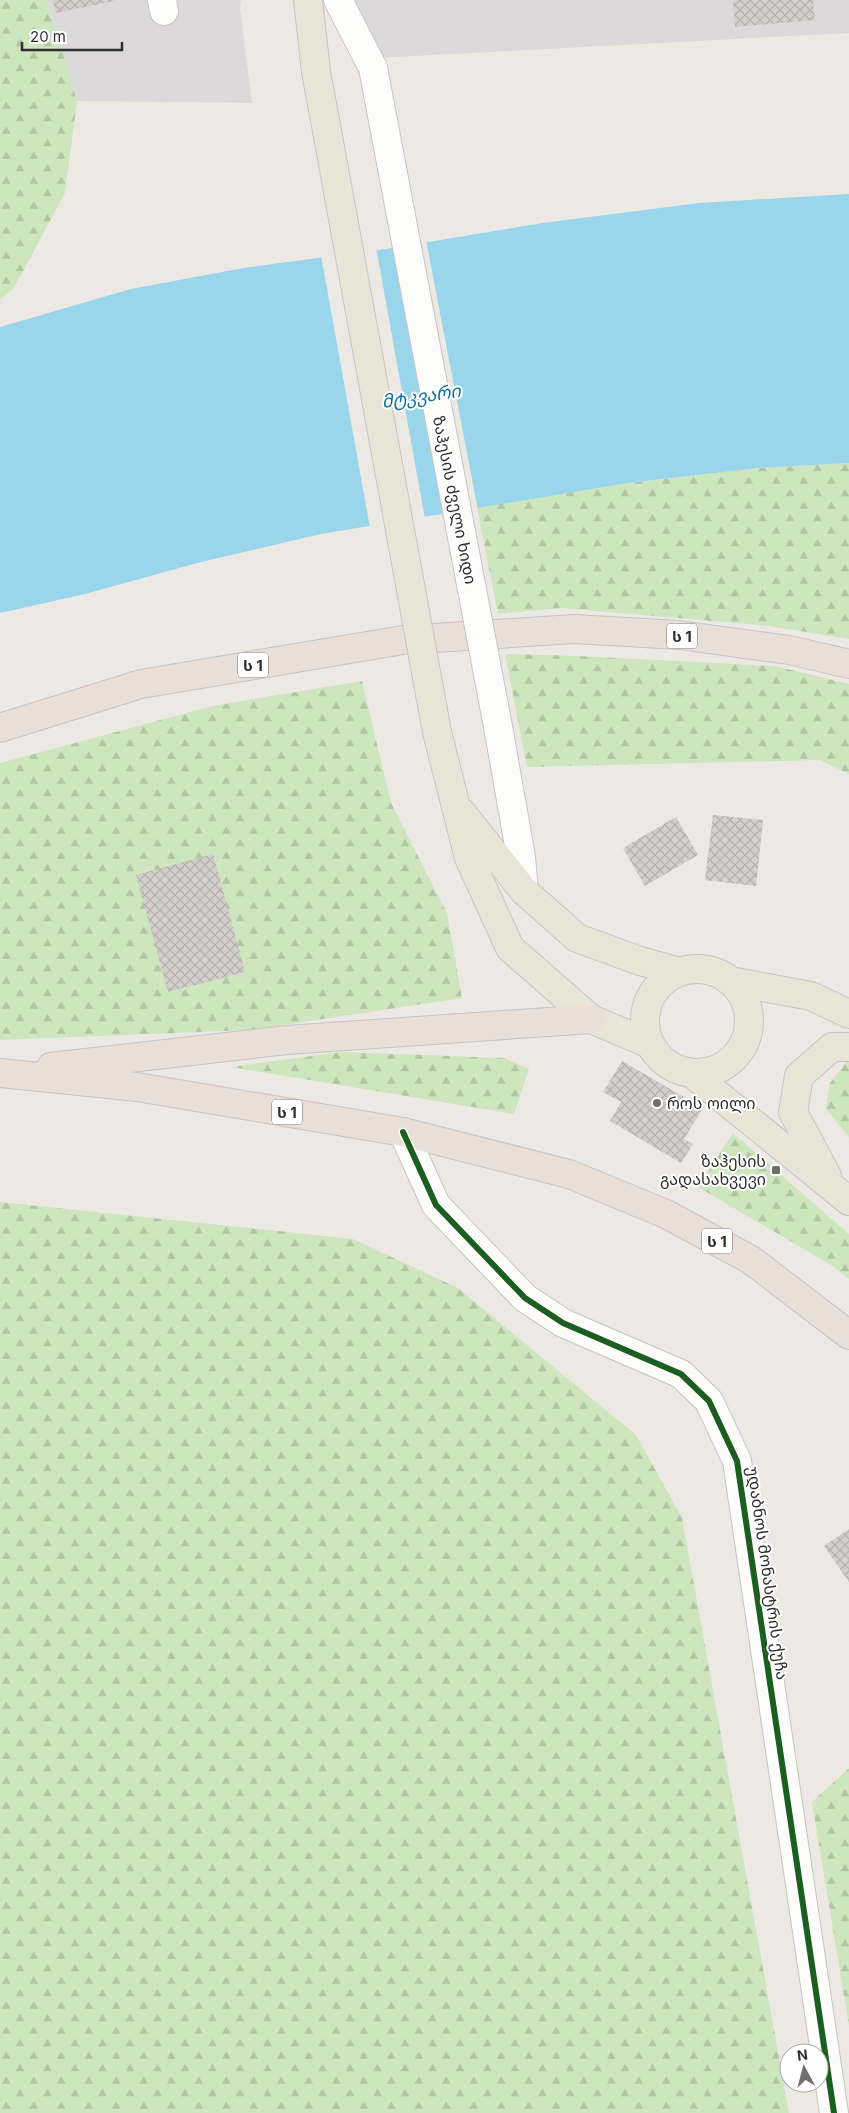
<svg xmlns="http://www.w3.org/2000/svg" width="849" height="2113" font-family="Inter,'Noto Sans Georgian',sans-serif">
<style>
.industrial{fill:#dcd9db}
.forest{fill:url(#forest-firs)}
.water{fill:#99d6ec}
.pier{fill:#ece8e4}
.building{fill:url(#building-cross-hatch)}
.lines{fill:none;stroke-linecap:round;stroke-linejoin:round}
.minor-casing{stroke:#c5c4c5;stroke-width:30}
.major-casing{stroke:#c6c5c4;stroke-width:30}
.highway-casing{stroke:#c6c5c4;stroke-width:30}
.minor{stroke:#fcfcfb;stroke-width:28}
.major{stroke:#e8e4d6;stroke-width:28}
.highway{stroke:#eadfd6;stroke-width:28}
.minor-bridge-casing{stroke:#c5c4c5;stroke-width:30;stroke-linecap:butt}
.major-bridge-casing{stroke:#c6c5c4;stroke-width:30;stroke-linecap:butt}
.minor-bridge{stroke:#fcfcfb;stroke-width:28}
.major-bridge{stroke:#e8e4d6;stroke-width:28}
.cycleway-casing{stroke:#fff;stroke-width:9}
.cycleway{stroke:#1b5e20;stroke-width:6}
.poi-dot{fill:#706f6e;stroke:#fff;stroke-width:2}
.labels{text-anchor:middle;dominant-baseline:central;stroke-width:4;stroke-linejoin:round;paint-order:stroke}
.shield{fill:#fff;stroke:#6d6d6d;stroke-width:1}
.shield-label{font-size:15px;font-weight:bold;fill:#2e2e2e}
.street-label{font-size:16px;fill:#2e2e2e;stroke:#fff}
.poi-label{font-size:16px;fill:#2e2e2e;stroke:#fff;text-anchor:start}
.water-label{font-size:18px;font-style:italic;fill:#0d6fa3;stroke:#fff}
</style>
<defs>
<pattern id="forest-firs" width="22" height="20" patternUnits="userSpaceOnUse" patternTransform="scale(1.25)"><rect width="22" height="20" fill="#cee6be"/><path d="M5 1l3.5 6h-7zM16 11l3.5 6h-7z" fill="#b1c6a4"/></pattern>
<pattern id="building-cross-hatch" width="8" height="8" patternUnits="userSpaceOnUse" patternTransform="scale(1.25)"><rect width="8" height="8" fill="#d1cecb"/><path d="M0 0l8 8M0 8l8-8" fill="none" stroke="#b4b1af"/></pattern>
</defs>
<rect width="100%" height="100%" fill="#ece8e4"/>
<path class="industrial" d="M47,0H241L240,8L252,103L77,101Z
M355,0H849V33L375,58L358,28Z"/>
<path class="forest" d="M0,0H47L77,101L65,193L14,288L0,300Z
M849,463V639L769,626L561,608L498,614L477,507L628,483L758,468Z
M505,654L579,656L775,666L849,684V774L820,760L527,767Z
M362,681L391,803L447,913L462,998L250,1030L0,1040V763L213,706Z
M341,1052L504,1058L529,1069L514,1114L231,1067Z
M847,1061H849V1137L826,1109L830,1083Z
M733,1133L849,1234V1279L831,1265L698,1187Z
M0,1202L353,1239L458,1288L636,1435L682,1518L789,2113H0Z
M849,1768V2026L812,1802Z"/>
<path class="water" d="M849,194V463L758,468L628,483L321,534L201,562L85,594L0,613V327L131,289L243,268L386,249L543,223L699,203Z"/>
<path class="pier" d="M426,240L478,510L444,516L392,245Z
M376,247L425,519L370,528L321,255Z"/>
<path class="building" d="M53,0H114V1L56,13Z
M733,0H813L815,20L735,27Z
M713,815L763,820L756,886L705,880Z
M676,817L698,855L645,886L623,848Z
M213,854L245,972L168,992L136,875Z
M622,1061L703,1108L684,1139L693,1144L681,1163L610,1121L621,1102L603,1092Z
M849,1529V1582L824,1546Z"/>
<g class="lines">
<defs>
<path id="minor" d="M162,0L164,11
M338,0L373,68
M499,732L521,857L524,891
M403,1132L436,1205L525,1298L563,1323L681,1374L709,1401L737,1461L834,2113"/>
<path id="major" d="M308,0L316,71
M437,732L469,858L510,948L591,1019L650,1044
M462,813L524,891L577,938L640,961L680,972
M645 1021a52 52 0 1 1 104 0a52 52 0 1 1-104 0Z
M730,981L811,996L849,1014
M690,1072L849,1201
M827,1176L793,1112L799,1076L832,1047H849"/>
<path id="highway" d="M0,728L141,684L403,640L574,629L679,635L789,650L849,664
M51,1067L287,1040L591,1019
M0,1073L137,1087L403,1132L569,1174L666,1214L751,1260L849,1335"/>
</defs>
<use href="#minor" class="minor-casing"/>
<use href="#major" class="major-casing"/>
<use href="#highway" class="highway-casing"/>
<use href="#minor" class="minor"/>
<use href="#major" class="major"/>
<use href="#highway" class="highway"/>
<defs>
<path id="minor-bridge" d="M373,68L499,732"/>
<path id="major-bridge" d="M316,71L437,732"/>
</defs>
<use href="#minor-bridge" class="minor-bridge-casing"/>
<use href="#major-bridge" class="major-bridge-casing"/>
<use href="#minor-bridge" class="minor-bridge"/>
<use href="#major-bridge" class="major-bridge"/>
<defs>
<path id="cycleway" d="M403,1132L436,1205L525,1298L563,1323L681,1374L709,1401L737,1461L834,2113"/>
</defs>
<use href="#cycleway" class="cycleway-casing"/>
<use href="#cycleway" class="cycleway"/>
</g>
<g class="poi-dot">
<circle cx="657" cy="1103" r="5"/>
<rect x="771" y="1165" width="10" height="10" rx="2.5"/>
</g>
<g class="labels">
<g class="shield">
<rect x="667" y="623.5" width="30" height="25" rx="4"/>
<rect x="238" y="652.5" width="30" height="25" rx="4"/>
<rect x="272" y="1099.5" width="30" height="25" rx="4"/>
<rect x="702" y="1228.5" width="30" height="25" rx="4"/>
</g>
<g class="shield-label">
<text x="682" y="636">ს 1</text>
<text x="253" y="665">ს 1</text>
<text x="287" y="1112">ს 1</text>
<text x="717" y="1241">ს 1</text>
</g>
<g class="street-label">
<text transform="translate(455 500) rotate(79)">ზაჰესის ძველი ხიდი</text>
<text transform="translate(768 1573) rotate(82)">უდაბნოს მონასტრის ქუჩა</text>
</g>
<g class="poi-label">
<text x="667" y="1103">როს ოილი</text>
<text x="766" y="1161" text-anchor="end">ზაჰესის<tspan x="766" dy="18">გადასახვევი</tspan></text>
</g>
<g class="water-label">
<text transform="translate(421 396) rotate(-8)">მტკვარი</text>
</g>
</g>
<g transform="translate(804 2068) rotate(353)"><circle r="24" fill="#ffffff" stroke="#ababab"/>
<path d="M0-4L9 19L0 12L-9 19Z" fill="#706f6e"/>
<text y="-8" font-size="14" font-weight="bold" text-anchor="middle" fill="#2e2e2e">N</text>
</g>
<path d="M22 42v8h100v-8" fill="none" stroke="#2e2e2e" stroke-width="2.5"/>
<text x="30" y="42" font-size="15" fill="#2e2e2e" stroke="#ffffff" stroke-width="4" paint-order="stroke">20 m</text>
</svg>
